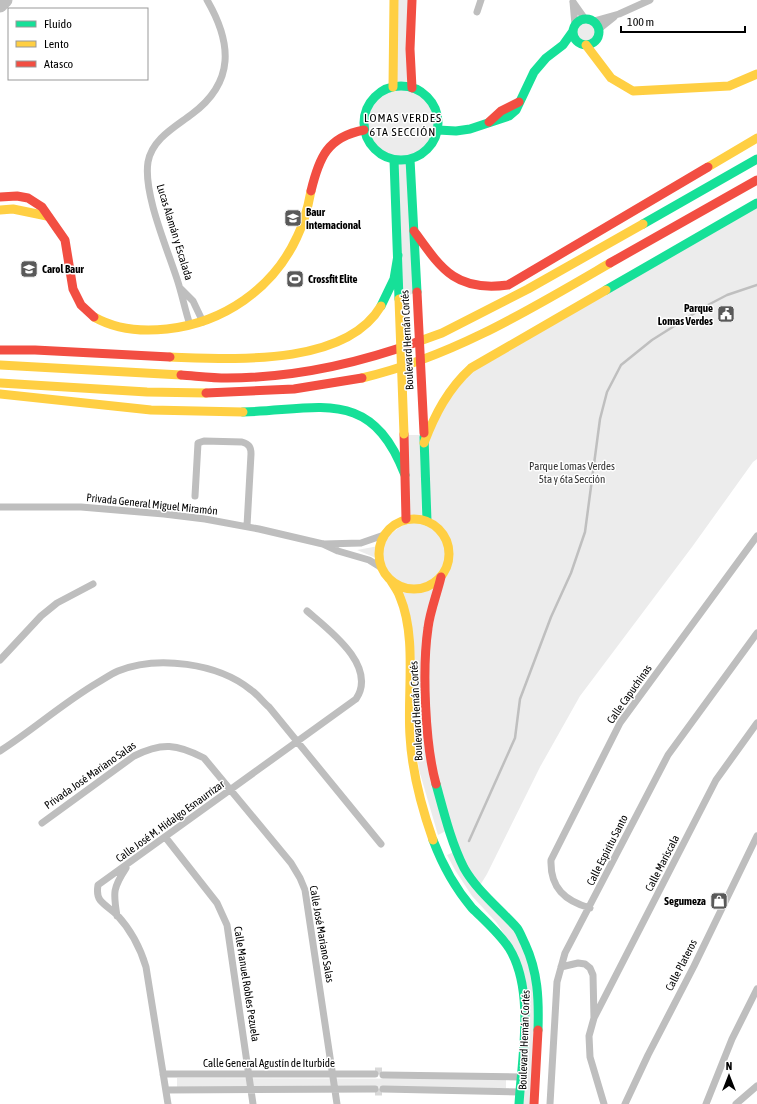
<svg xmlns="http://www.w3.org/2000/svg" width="757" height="1104" font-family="'Asap Condensed',sans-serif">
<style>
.green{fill:#ececec}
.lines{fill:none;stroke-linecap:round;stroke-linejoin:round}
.stream{stroke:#bfbfbf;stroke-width:2.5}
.river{stroke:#bfbfbf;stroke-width:15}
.street-tunnel{stroke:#d9d9d9;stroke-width:7;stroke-dasharray:7 3.5;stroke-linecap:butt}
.street{stroke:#bebebe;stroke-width:7}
.fast{stroke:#16e098;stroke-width:9}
.slow{stroke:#ffcf43;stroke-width:9}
.jam{stroke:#f24e42;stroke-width:9}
.slow-bridge{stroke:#ffcf43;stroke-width:9}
.jam-bridge{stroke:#f24e42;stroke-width:9}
.labels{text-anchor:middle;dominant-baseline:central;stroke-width:3;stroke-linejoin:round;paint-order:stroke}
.poi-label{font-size:11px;font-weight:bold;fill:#000;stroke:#fff;text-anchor:start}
.street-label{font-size:11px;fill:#000;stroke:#fff}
.park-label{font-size:11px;fill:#333;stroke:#fff}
.neighbourhood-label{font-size:12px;letter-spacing:1px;fill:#000;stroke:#fff}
</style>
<rect width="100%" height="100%" fill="#fff"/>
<path class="green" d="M394,0H412L411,87L393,86Z
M573 32a13 13 0 1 1 26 0a13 13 0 1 1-26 0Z
M366 123a35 35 0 1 1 70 0a35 35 0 1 1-70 0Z
M395,160H410L417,292L399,299Z
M757,203V459L753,462L692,547L580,696L540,767L487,874L479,887L446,831L438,835L419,770L415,741L413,663L394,583C409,591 421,592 436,584L426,662C431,635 436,608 442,580C445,569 453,562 451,548C448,535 440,527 428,521L425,443L461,378Z
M407,435H420L422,519H408Z
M408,523C418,521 425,524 434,529C477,557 408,622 383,561L357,550L384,545C390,533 396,529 408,523Z
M454,852L515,929L535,977L532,1104H522L527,1034L515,950L496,922L472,896L455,870L447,855Z
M177,1078L506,1079V1088L177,1087Z"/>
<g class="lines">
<path class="stream" d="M706,306L727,295L757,285
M469,841L515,738L520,699L551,617L571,573L585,532L600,419L607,392L621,365L652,340L698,311"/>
<path class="river" d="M0,5L5,0"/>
<path class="street-tunnel" d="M375,1071H383
M375,1092H384"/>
<path class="street" d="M573,2L575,25
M573,2L585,19
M477,12L481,0
M594,21L619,14L650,0
M599,29L614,17
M181,289L193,301L203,322
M190,325C185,310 182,294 177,279C167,248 143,193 148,162C152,139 175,127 192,114C235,82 232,43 207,0
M195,496L198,443L204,441L242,442C249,444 251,447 251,454L247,526
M0,507H81L164,514L205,519L259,529L323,544L338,551L369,560L382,568
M324,544L361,543L384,535
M0,660L41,616L57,603L93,584
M0,751C33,730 63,703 97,683C104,679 111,674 118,671C157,655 218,663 251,690C258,695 263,702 269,707L381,844
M42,823L134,756C162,742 177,744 204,758L291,863L300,878L305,890L337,1104
M166,838L217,903L227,925L253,1104
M590,908C565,901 550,888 551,860L620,723L757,536
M117,916C113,892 113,888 126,868
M561,967L578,963L585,964L590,968L593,975L594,1018L589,1036L590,1057L604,1104
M594,1018L716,780L757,723
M163,1074H375
M383,1075L521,1077
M383,1089L520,1092
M166,1090L375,1089
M168,1104L146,967C140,947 131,930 117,915C112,910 105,906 100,900C97,896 97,891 98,885L356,699C378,666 329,630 307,611
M550,1104L557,982L565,953L668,755L757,633
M625,1104L648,1055L694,966L757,836
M706,1104L732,1039L757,989
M736,1104L757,1086"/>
<path class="fast" d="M573 32a13 13 0 1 1 26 0a13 13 0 1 1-26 0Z
M364 123a37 37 0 1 1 74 0a37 37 0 1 1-74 0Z
M438,130L456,131L470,129L509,116L516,110L534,72L546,58L563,45L573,31
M410,159L417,292
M394,160L399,299
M643,224L757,159
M606,290L757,203
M381,306L394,279L398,255
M243,412C320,410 371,386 405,475
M424,437L427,521
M436,784C444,813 451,842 464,868C477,891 499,908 517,928C520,932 522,938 525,944C538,972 539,999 538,1030
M433,840C442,864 455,888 472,908C485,921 499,933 509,948C535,990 522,1057 519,1104"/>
<path class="slow" d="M586,45L611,78L633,91L729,86L757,74
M393,87L394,0
M708,167L757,138
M0,210L13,209L47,216
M94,317C117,330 141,332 167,329C223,323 273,289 297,237C304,223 308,207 311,191
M417,342L442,333L528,289L643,224
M170,357C232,359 345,367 381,306
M0,365L181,375
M362,378C452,357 531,309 610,263
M0,383L147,392L206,393
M0,394L151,410L243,412
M424,443C435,414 448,389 471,368L606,290
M379 554a35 35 0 1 1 70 0a35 35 0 1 1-70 0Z
M391,581C394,586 398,591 400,597C417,637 407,693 410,736C412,772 421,806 433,840"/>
<path class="jam" d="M412,0L410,49L412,88
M489,122L501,111L519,102
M311,191C319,158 327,137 364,130
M0,197L17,196L28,198L42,207L65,240L73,289L81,305L94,317
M414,231C442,270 456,292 508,285L708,167
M610,263L757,180
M0,350H35L170,357
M181,375C196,376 212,378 227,378C292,378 356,364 417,342
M206,393L294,389L362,378
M404,434L406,519
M436,784C425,744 422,669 428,628C430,611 437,594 441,577
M534,1104L538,1030"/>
<path class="slow-bridge" d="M399,299L404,434"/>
<path class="jam-bridge" d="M417,292L424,433"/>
</g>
<defs>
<symbol id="school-square" viewBox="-11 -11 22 22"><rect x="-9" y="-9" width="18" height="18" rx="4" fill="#595959" stroke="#fff"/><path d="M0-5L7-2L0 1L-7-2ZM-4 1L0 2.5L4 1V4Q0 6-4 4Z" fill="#fff"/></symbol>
<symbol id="stadium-square" viewBox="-11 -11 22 22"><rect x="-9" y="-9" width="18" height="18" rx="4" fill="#595959" stroke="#fff"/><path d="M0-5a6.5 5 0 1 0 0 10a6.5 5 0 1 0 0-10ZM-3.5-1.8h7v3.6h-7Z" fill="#fff"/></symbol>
<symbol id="civic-square" viewBox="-11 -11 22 22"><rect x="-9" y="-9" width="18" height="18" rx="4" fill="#595959" stroke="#fff"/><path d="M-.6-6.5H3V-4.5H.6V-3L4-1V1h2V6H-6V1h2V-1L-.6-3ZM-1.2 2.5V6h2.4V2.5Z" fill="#fff"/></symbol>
<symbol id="shop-square" viewBox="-11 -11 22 22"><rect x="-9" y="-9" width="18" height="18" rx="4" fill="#595959" stroke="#fff"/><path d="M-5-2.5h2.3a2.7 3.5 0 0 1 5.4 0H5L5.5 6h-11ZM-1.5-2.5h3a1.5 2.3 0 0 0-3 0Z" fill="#fff"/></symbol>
</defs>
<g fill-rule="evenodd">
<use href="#school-square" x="283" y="208" width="20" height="20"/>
<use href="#school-square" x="19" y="259" width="20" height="20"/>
<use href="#stadium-square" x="285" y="269" width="20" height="20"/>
<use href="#civic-square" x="716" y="304" width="20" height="20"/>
<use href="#shop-square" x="709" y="891" width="20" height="20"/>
</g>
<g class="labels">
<g class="poi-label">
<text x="306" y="212">Baur<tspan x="306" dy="13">Internacional</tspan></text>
<text x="42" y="269">Carol Baur</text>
<text x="308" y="279">Crossfit Elite</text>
<text x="713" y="308" text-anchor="end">Parque<tspan x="713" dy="13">Lomas Verdes</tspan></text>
<text x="706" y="901" text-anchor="end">Segumeza</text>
</g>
<g class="street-label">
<text transform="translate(175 232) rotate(73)">Lucas Alamán y Escalada</text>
<text transform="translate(407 340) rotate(-93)">Boulevard Hernán Cortés</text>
<text transform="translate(152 504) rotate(6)">Privada General Miguel Miramón</text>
<text transform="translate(629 694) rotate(-55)">Calle Capuchinas</text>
<text transform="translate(416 711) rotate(-93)">Boulevard Hernán Cortés</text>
<text transform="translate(90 775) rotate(-35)">Privada José Mariano Salas</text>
<text transform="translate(170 821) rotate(-36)">Calle José M. Hidalgo Esnaurrizar</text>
<text transform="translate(607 850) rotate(-63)">Calle Espíritu Santo</text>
<text transform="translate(662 863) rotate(-63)">Calle Mariscala</text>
<text transform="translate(322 934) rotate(80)">Calle José Mariano Salas</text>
<text transform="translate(681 965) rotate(-63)">Calle Plateros</text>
<text transform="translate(247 984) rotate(81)">Calle Manuel Robles Pezuela</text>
<text transform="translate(524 1040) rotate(-88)">Boulevard Hernán Cortés</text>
<text x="269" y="1063">Calle General Agustín de Iturbide</text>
</g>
<g class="park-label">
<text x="572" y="466">Parque Lomas Verdes<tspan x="572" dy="13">5ta y 6ta Sección</tspan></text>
</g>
<g class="neighbourhood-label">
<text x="403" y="118">LOMAS VERDES<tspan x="403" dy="14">6TA SECCIÓN</tspan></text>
</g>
</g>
<rect x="8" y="8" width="140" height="72" fill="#ffffff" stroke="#999999"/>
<rect x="16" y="21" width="20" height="6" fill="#16e098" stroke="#999999"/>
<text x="44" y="28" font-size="12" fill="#000000">Fluido</text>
<rect x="16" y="41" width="20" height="6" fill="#ffcf43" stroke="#999999"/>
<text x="44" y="48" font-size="12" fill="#000000">Lento</text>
<rect x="16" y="61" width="20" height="6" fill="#f24e42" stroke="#999999"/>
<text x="44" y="68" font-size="12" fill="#000000">Atasco</text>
<g transform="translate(729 1076)" stroke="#ffffff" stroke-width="3" paint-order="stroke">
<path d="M0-3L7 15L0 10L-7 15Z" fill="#000000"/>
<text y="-6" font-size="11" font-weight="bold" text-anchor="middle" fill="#000000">N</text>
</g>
<path d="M621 26v6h124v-6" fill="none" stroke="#000000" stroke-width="2"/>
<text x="627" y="26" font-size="12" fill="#000000" stroke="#ffffff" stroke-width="3" paint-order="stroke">100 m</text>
</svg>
